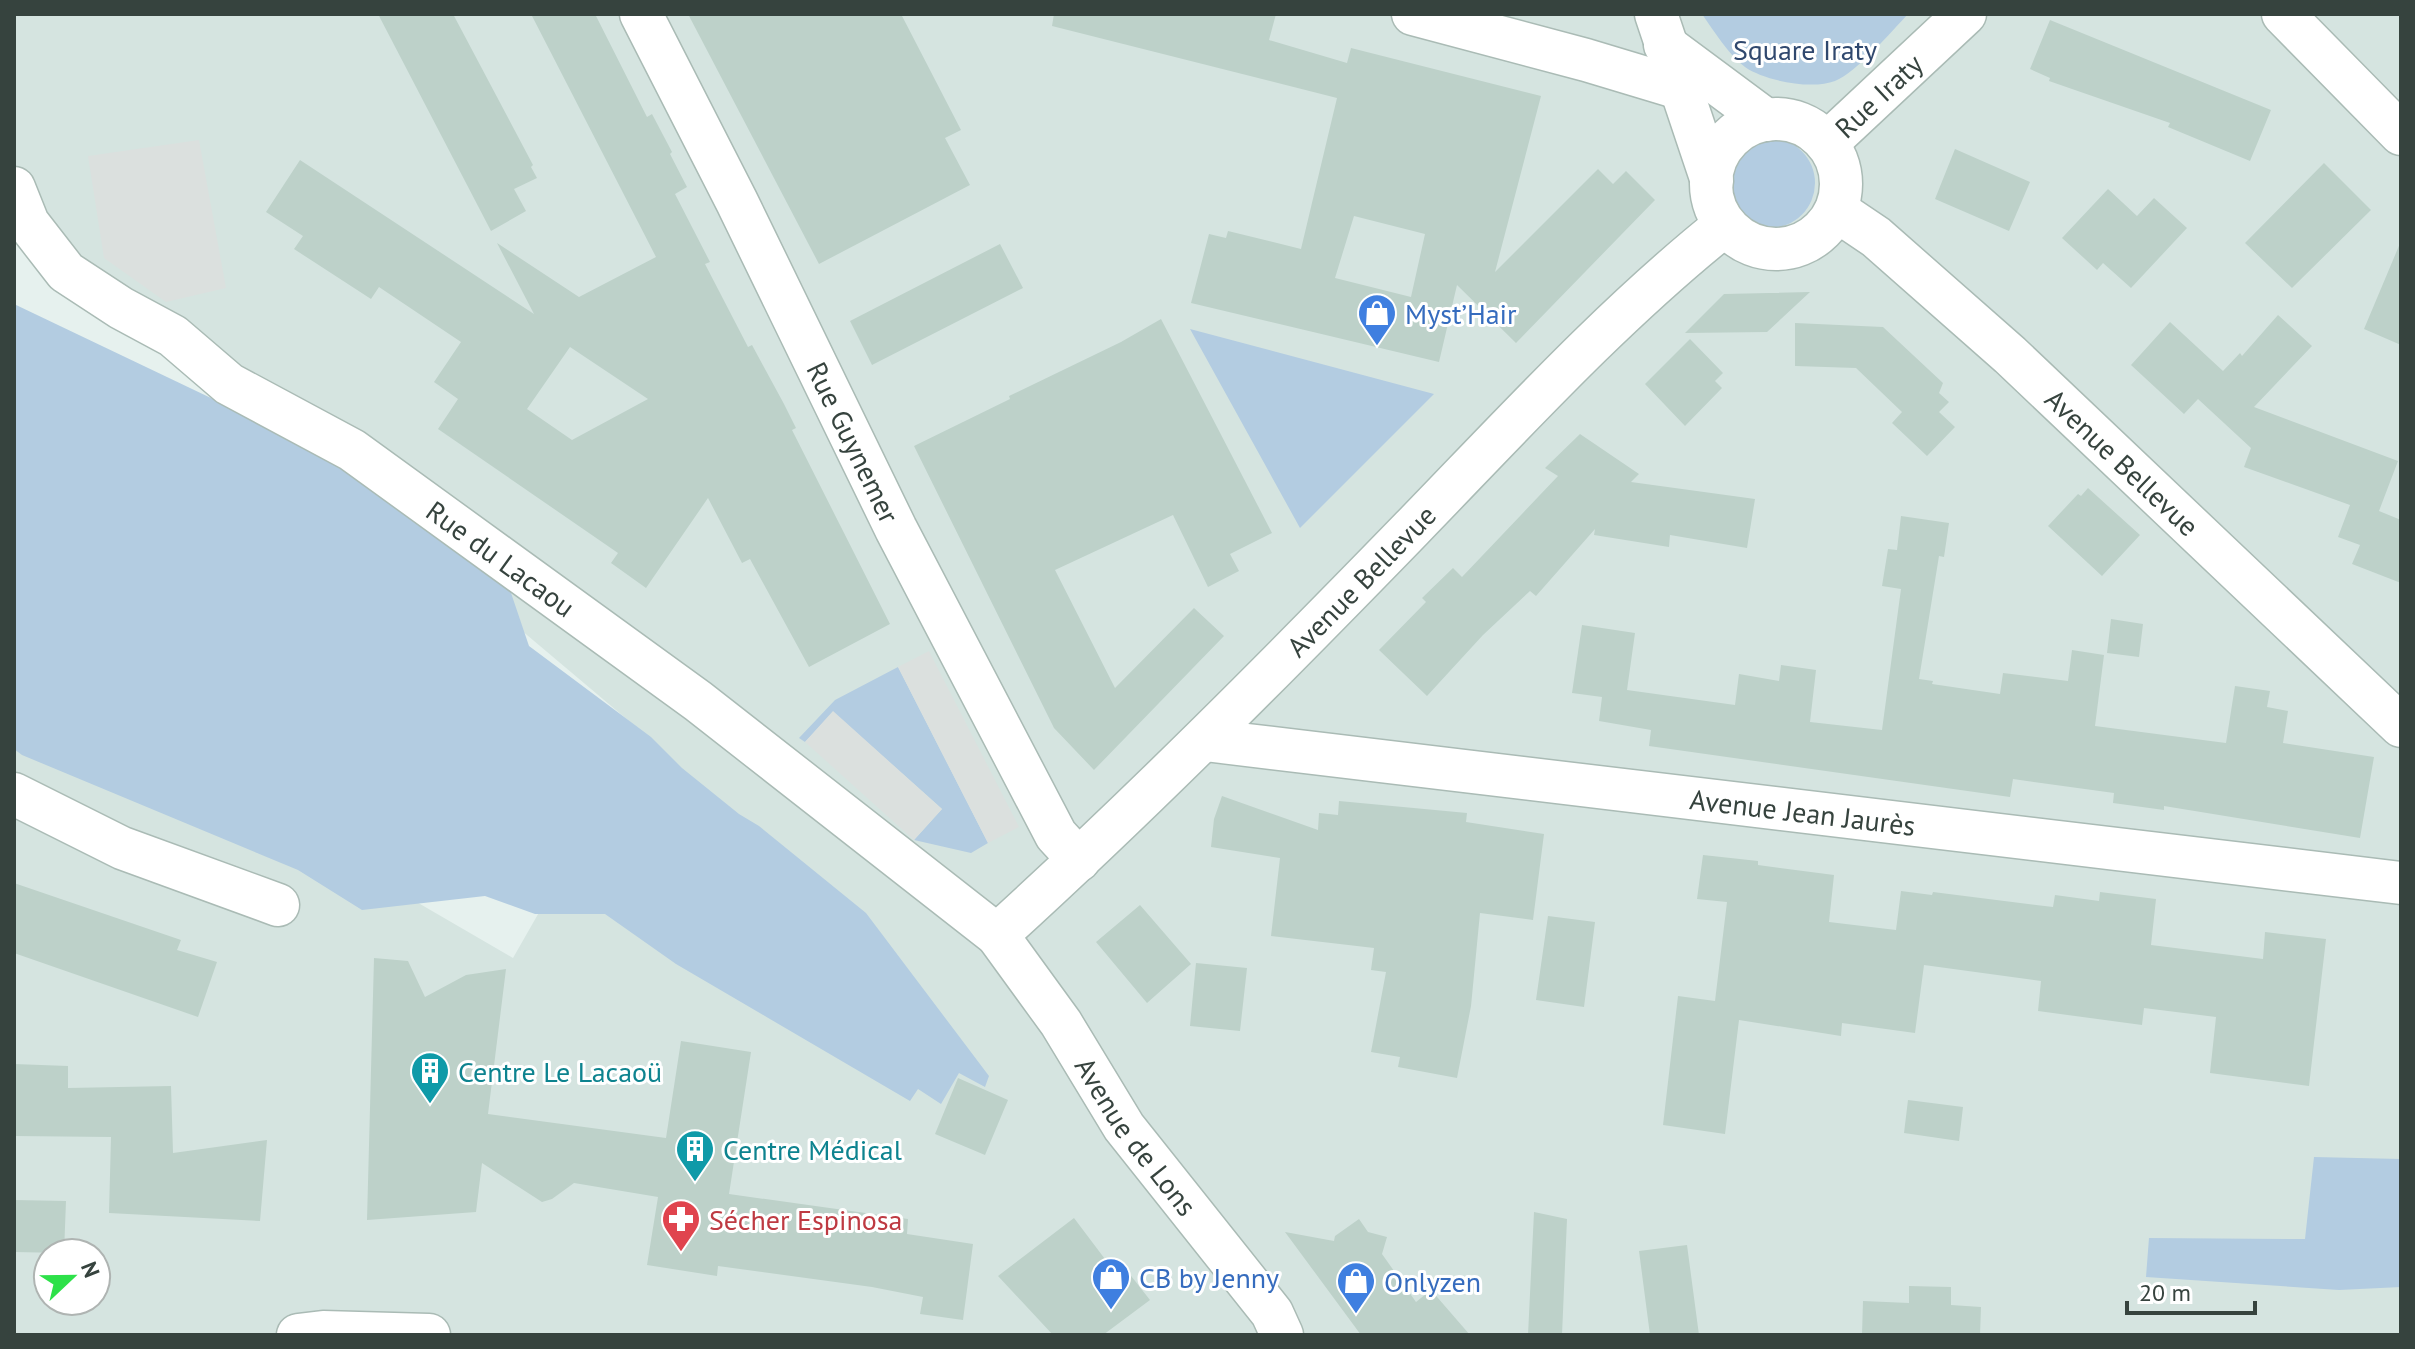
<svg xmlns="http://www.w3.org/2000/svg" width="2415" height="1349" font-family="'PT Sans',sans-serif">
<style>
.residential{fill:#d5e4e0;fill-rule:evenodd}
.green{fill:#b3cce1}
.parking{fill:#dbe0de}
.building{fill:#bdd1c9;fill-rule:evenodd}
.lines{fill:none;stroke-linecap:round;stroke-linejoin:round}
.minor-casing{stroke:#aabbb5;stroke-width:45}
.minor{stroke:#fff;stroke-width:42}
.labels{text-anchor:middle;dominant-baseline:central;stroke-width:6;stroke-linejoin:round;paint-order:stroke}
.park-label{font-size:28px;fill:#30486e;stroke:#fff}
.street-label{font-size:28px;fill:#36433e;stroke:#fff}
.shop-label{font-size:28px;fill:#366cbe;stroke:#fff;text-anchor:start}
.culture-label{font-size:28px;fill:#0d838f;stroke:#fff;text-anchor:start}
.health-label{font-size:28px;fill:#be3a42;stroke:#fff;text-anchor:start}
</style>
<rect width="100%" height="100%" fill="#e6f1ee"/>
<path class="residential" d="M14,14H2401V1335H14V668L513,958L642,732L14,202ZM48,1253H96V1301H48Z"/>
<path class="green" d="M1702,14H1908C1892,31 1856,73 1835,81C1812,90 1765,81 1745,67C1728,54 1714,31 1702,14Z
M1725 183a45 45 0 1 1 90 0a45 45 0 1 1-90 0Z
M14,304L261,422L387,496L510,590L529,646L651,737L682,768L739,814L759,826L866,913L989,1076L985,1087L959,1073L941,1104L918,1089L910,1101L676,964L605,914H535L485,896L362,910L298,870L22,755L14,749Z
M1190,329L1434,394L1300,528Z
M898,667L988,843L971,853L914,840L942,809L833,712L805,742L799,738L835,700Z
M2314,1157L2401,1159V1287L2339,1290L2146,1277L2149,1238L2305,1239Z"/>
<path class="parking" d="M199,140L226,288L166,302L104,258L88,156Z
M929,651L1019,827L988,843L898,667Z
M833,711L942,809L914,840L805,742Z"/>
<path class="building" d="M378,14H453L533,165L531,167L537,178L514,189L526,211L491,231Z
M531,14H595L647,117L652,114L672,152L670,154L687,187L675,194L710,262L705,264L748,347L752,345L784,404L796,428L792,430L890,624L809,667L750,559L742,563L708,498L646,588L611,563L618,553L438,429L458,399L434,382L461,342L379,287L371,299L294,249L303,236L266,212L300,160L534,314L497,243L579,297L656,257ZM570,347L648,399L572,440L527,409Z
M688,14H901L961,130L945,138L970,185L819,264Z
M1054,14H1276L1269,40L1347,63L1351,48L1541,96L1495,272L1598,169L1613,184L1626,171L1655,200L1516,343L1457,285L1439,362L1191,303L1209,234L1226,238L1228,231L1301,249L1337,98L1052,26ZM1354,216L1425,234L1411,297L1335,278Z
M2050,20L2271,110L2250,161L2168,127L2170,123L2049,81L2050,78L2030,69Z
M1955,149L2030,182L2009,231L1935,199Z
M2324,163L2371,210L2292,288L2245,243Z
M2108,189L2137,216L2154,198L2187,228L2131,288L2103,263L2097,270L2062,238Z
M2401,241V345L2364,329Z
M1000,244L1023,288L872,365L850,321Z
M1810,292L1767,332L1685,333L1724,294Z
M2278,315L2312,346L2254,407L2398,461L2379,511L2401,520V583L2352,564L2360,545L2338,537L2350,505L2244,467L2251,448L2198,399L2184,414L2131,365L2170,322L2223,371L2240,353L2242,356Z
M1161,319L1272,533L1230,554L1239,571L1208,587L1173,515L1055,570L1115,688L1194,608L1224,636L1094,770L1054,728L914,446L1010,399L1009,396L1121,342Z
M1795,323L1883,327L1943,383L1939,393L1949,402L1939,412L1955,427L1927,456L1892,423L1902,412L1856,368L1795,366Z
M1690,339L1723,373L1715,381L1722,388L1685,426L1645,384Z
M1580,434L1639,474L1631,482L1755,499L1747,548L1670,535L1669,547L1594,535L1595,529L1536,596L1530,591L1483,635L1427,696L1379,650L1426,602L1422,598L1453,568L1462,577L1558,476L1545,468Z
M2088,488L2140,535L2102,576L2048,526L2078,494L2081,496Z
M1901,516L1949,523L1944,557L1939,556L1919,679L1933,681L1932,684L2000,694L2003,673L2068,681L2072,650L2104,655L2095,726L2226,743L2235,686L2270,691L2267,707L2288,711L2283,743L2374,757L2360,838L2164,806V810L2113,803L2114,793L2013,779L2010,797L1649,746L1651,730L1599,721L1602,697L1572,693L1582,625L1635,633L1627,690L1735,705L1739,674L1779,681L1781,665L1816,670L1810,722L1882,730L1901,589L1882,586L1888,549L1897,550Z
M2111,619L2143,624L2139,657L2107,653Z
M1222,796L1318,830L1319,813L1338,815L1339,801L1467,813L1466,822L1544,834L1533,920L1480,913L1471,1006L1457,1078L1398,1067L1400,1057L1371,1052L1386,972L1371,970L1374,948L1271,936L1280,858L1211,847L1214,819Z
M1703,855L1758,861V865L1834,875L1829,922L1896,930L1901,891L1932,895L1933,892L2053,907L2055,895L2099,901L2100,892L2156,899L2151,945L2263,959L2265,932L2326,939L2309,1086L2210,1073L2216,1017L2144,1008L2142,1025L2038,1011L2041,981L1924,965L1915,1033L1842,1023L1841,1036L1739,1020L1725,1134L1663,1125L1678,996L1715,1001L1727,902L1697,899Z
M14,883L181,940L177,950L217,962L198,1017L14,953Z
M1140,905L1191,964L1147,1003L1096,942Z
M1548,916L1595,922L1584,1007L1536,1000Z
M374,958L408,961L425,997L466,975L506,969L488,1114L666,1138L681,1041L751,1052L729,1194L908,1219L907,1234L973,1244L963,1320L920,1314L923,1297L872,1287L718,1266L717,1276L647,1265L658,1197L574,1183L552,1199L542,1202L482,1163L476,1212L367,1220Z
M1196,963L1247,968L1240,1031L1190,1026Z
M14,1064L68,1066V1088L171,1086L173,1153L267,1140L260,1221L109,1213L111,1137L14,1136Z
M958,1078L1008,1100L985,1155L935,1134Z
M1908,1100L1963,1107L1959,1141L1904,1133Z
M14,1200L66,1201L64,1253L14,1252Z
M1534,1212L1567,1219L1562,1335H1528Z
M1074,1218L1120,1279L1128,1272L1150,1300L1103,1335H1053L998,1276Z
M1359,1219L1368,1232L1387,1237L1382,1254L1416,1302L1431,1290L1470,1335H1361L1285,1232L1334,1241L1335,1236Z
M1687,1245L1699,1335H1650L1639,1251Z
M1909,1286L1951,1287V1305L1981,1307L1980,1335H1862L1863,1301L1909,1303Z"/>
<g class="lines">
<defs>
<g id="minor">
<path id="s1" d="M641,14L737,202L896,529L1056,835L1079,860"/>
<path d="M1413,14L1586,60L1679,88"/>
<path d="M1656,14L1712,181"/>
<path d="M2283,14L2401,134"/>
<path d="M1665,45L1766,120"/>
<circle cx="1776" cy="184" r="65"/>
<path id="s2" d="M1827,143L1965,14"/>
<path id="s3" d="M14,188L28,223L66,272L121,308L173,336L229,384L352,450L698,701L997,935L1061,1023L1124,1127L1272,1313L1282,1335"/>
<path id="s4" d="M1836,210L1876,237L2010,355L2401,726"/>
<path id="s5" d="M1205,740L2401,883"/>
<path d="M14,794L122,848L278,905"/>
<path id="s6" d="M997,935C1141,804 1277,667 1412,528C1513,424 1612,315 1725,225"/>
<path d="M298,1335L323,1332L429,1335"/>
</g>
</defs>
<use href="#minor" class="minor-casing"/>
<use href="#minor" class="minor"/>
</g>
<defs>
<symbol id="shop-pin" viewBox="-11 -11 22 30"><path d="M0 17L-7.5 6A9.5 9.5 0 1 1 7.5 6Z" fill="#3f7fe0" stroke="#fff"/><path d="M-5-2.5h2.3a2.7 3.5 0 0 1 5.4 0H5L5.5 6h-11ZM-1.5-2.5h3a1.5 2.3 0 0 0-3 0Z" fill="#fff"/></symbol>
<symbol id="building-pin" viewBox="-11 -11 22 30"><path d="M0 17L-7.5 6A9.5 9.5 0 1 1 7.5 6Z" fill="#0f9aa8" stroke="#fff"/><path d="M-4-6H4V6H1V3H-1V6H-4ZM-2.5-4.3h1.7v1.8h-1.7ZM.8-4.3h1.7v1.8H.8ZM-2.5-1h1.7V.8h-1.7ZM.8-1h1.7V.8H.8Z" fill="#fff"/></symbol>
<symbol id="pharmacy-pin" viewBox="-11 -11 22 30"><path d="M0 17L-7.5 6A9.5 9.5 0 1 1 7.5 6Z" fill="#e0444e" stroke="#fff"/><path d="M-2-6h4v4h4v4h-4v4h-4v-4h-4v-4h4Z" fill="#fff"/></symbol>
</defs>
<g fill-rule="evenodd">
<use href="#shop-pin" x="1355" y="291" width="44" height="60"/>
<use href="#building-pin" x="408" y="1049" width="44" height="60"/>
<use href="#building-pin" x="673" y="1127" width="44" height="60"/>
<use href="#pharmacy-pin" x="659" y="1197" width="44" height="60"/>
<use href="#shop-pin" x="1089" y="1255" width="44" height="60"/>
<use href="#shop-pin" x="1334" y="1259" width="44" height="60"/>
</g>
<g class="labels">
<g class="park-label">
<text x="1805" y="49">Square Iraty</text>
</g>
<g class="street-label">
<text stroke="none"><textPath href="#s2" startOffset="70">Rue Iraty</textPath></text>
<text stroke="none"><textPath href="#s1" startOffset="478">Rue Guynemer</textPath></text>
<text stroke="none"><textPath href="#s4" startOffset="382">Avenue Bellevue</textPath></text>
<text stroke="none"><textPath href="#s3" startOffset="622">Rue du Lacaou</textPath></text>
<text stroke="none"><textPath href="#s6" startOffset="508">Avenue Bellevue</textPath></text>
<text stroke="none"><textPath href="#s5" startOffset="602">Avenue Jean Jaurès</textPath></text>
<text stroke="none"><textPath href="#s3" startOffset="1490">Avenue de Lons</textPath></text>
</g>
<g class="shop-label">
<text x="1405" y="313">Myst’Hair</text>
<text x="1139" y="1277">CB by Jenny</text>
<text x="1384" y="1281">Onlyzen</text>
</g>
<g class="culture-label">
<text x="458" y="1071">Centre Le Lacaoü</text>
<text x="723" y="1149">Centre Médical</text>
</g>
<g class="health-label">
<text x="709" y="1219">Sécher Espinosa</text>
</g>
</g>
<rect width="2415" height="1349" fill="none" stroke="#36433e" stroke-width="32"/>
<g transform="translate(72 1277) rotate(68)"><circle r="38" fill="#ffffff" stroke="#afb4b2" stroke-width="2"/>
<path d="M0-6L14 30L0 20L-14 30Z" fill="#2de149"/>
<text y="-12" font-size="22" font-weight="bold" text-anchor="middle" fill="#36433e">N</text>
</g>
<path d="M2127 1301v12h128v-12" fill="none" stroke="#36433e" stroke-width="4"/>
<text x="2139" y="1301" font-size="24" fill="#36433e" stroke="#ffffff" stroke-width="6" paint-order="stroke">20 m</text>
</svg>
